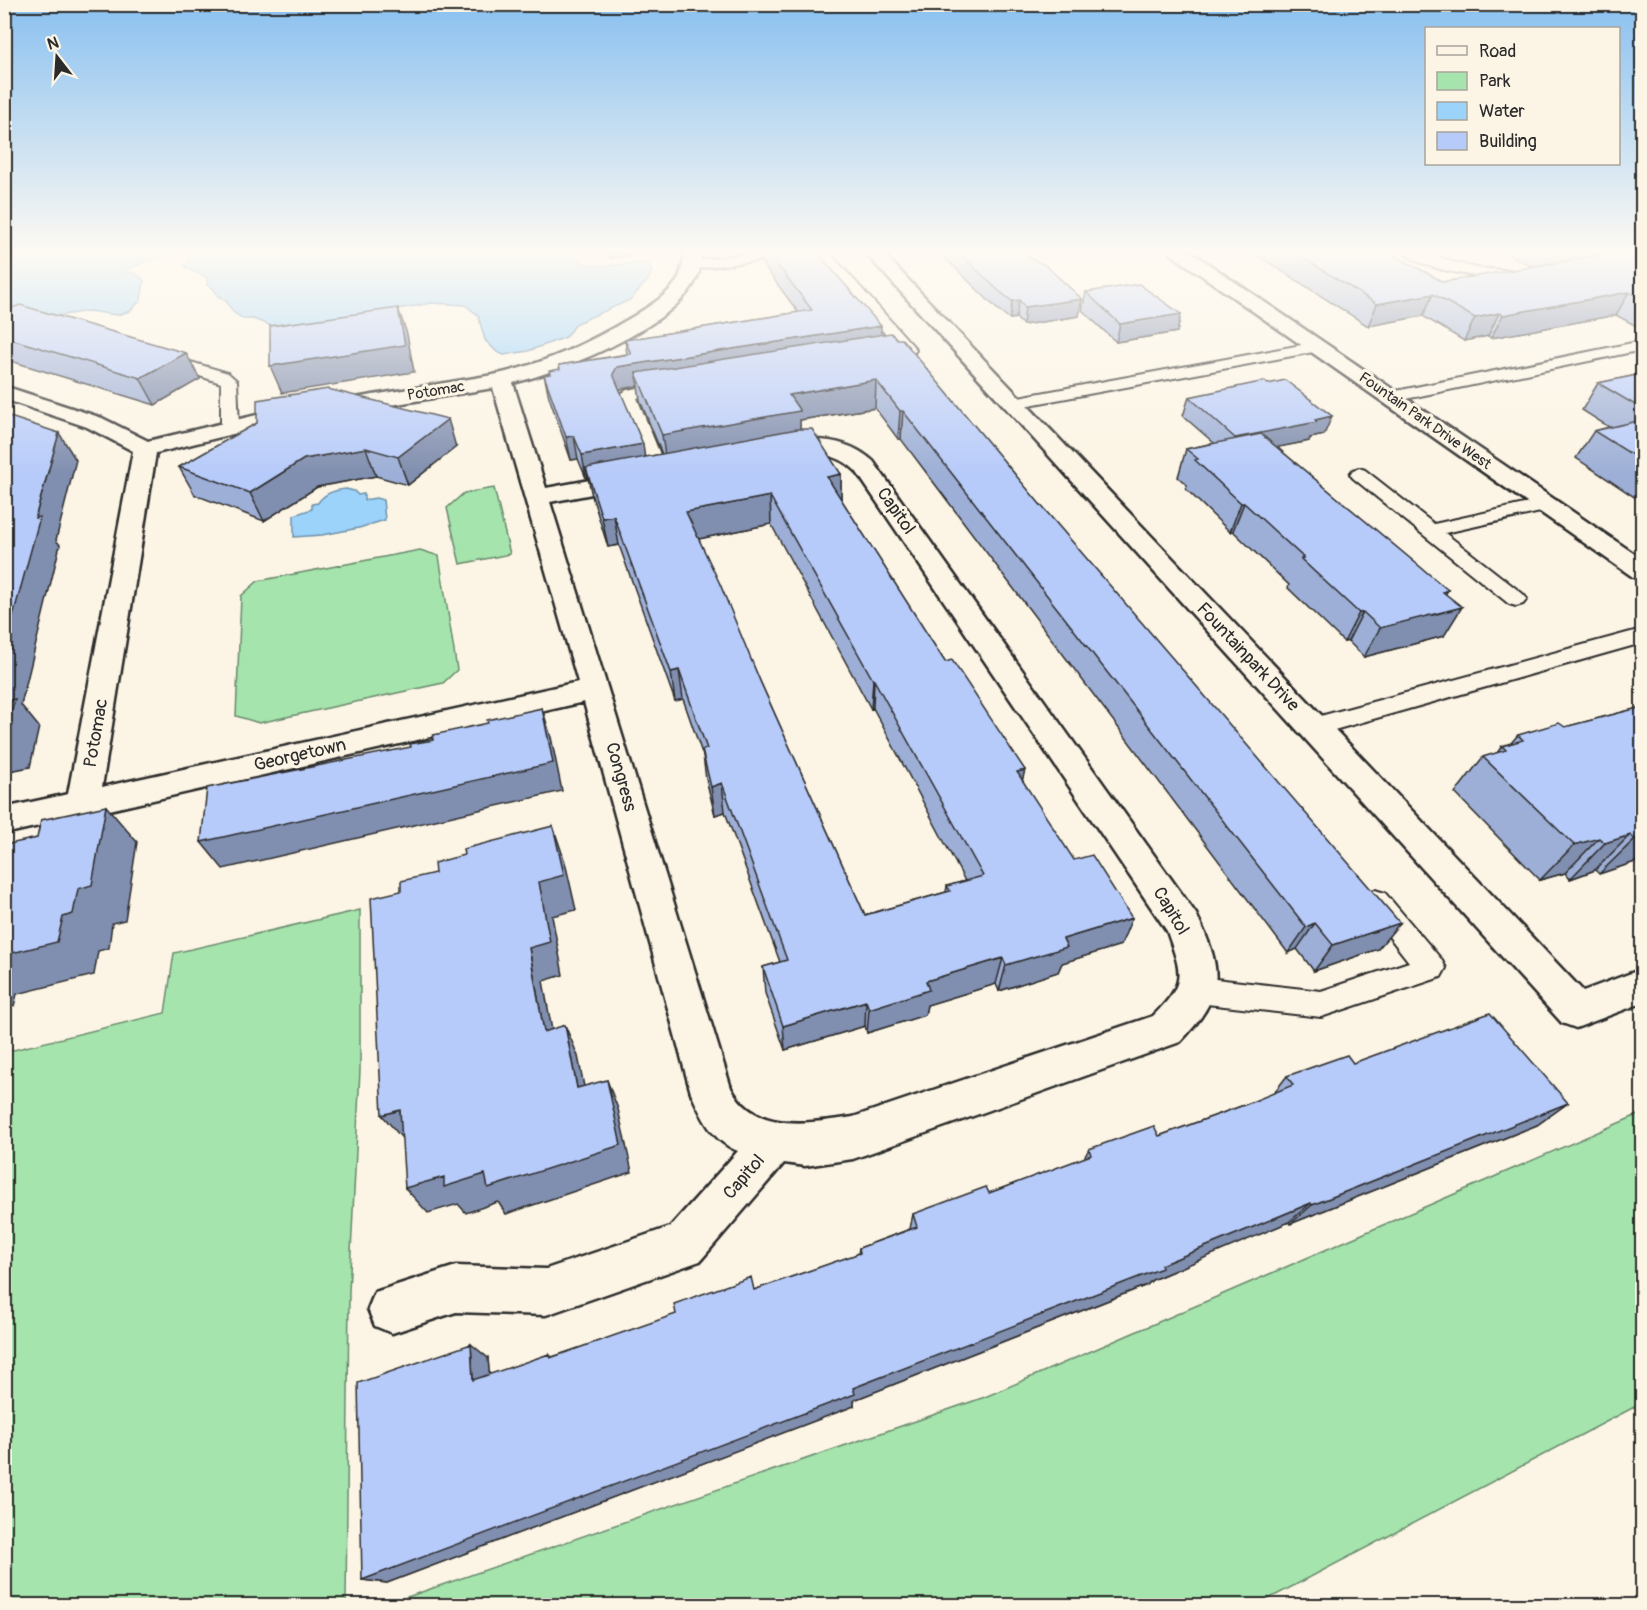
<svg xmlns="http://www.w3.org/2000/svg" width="1647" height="1610" font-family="Pangolin,sans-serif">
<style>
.green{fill:#a5e4ac;stroke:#68886c;stroke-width:1.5}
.water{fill:#9cd3fb;stroke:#6f90a8;stroke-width:1.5}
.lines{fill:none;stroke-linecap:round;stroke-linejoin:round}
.service-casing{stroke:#2b2b2b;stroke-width:4}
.minor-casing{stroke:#2b2b2b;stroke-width:5}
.service{fill:#fcf5e5;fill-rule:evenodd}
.minor{fill:#fcf5e5;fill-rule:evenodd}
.wall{fill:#9dafd7;stroke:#2b2b2b;stroke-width:1.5;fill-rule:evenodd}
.shaded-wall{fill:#808eaf;stroke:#2b2b2b;stroke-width:1.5}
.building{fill:#b7cbfa;stroke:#2b2b2b;stroke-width:1.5;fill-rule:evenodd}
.labels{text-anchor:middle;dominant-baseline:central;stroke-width:6;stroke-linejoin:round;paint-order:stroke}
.far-street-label{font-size:15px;fill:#2b2b2b;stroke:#fcf5e5}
.street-label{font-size:18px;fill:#2b2b2b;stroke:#fcf5e5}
</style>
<rect width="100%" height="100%" fill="#fcf5e5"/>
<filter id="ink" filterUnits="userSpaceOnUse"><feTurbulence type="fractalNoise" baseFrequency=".0167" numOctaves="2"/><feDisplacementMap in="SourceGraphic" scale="12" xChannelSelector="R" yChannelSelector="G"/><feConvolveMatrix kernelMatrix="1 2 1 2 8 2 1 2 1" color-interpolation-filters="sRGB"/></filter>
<g filter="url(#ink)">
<path class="green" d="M494,488L510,554L460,564L447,508L464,493Z
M420,550L439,556L457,670L443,683L259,723L236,716L241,596L258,581Z
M360,910V1070L349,1292L346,1605H5V1052L165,1013L174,953Z
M1642,1113V1403L1257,1605H384L985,1397Z"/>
<path class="water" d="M5,250H179L123,270L125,272L135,273L144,280L141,300L130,311L117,315L89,311L56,316L5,314Z
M185,250H571L574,259C599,273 622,261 648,264L652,271L648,280L630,300L577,323L566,337L528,351L504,355L497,352L485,340L478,315L465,305L431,303L283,330L253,319H243L233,312L226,301L218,296L213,288L207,285V278L185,267L192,253Z
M346,489L354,491L358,495L364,494V500L376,498L383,500L385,520L359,528L322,535L294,537V515L312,509V504L318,503C324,493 335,490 346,489Z"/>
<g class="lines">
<defs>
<path id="service" d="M779,250L828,251L914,347L916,350L914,353H902L819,258L799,255L694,269L687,265L694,261Z
M1401,250C1423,248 1452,264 1477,268C1489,270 1524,269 1531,276L1524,280C1494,279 1422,273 1401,250Z
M1318,342L1326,347L1324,350L1013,408L1005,403L1013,398Z
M1637,342L1642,344V350L1391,402L1383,397L1391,392Z
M160,353L228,373L237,381L239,427L236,431H224L221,427V383L154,361L152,358Z
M673,382L681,387L679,390L637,398L668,474L665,478H653L650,474L619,395L627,390Z
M1359,468L1365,470L1434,524L1547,499L1554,501L1557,505L1554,509L1445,533L1523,594L1527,599L1523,604L1516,606L1509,604L1353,478L1350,474L1353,470Z
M1642,629V643L1313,736L1305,733L1301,727L1305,721L1313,718Z
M1375,890L1385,893L1441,959L1446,968L1441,977L1321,1017L1198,1003L1188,999L1183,990L1188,981L1198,977L1321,991L1409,962L1361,901L1365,893Z"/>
<path id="minor" d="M685,250H701C702,262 700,274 693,285C665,330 563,371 513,383L546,488L634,472L642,474L646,479L642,484L634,486L550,502L731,1088C755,1134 810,1123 853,1117L1153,1016C1187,982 1182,975 1167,931L856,471C838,454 819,452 794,455C786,457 779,458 771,456L767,451L771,446C807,437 844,435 873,461L1196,914C1224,971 1225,995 1180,1042L853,1159L805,1166L784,1163L700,1261L546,1315L456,1312L392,1333L375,1326L368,1309L375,1292L456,1266L546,1269L670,1227L738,1151C712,1141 702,1117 691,1093L584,702L4,834V808L68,794L133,451L87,427L4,399V386L102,418L148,441L265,413L493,375C545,364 589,343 634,316C649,306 667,296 677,281C683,271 683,260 685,250ZM493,388L578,682L102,787L156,453L265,426Z
M863,250H880L1583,991L1642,969V1003L1576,1028L1562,1023Z
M1169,250H1188L1642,559V579L1633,577L1171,254Z"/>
</defs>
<use href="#service" class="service-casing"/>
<use href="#minor" class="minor-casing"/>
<use href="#service" class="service"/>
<use href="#minor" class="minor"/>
</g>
<path class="wall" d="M606,250H672L610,258Z
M751,250H815L881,335L1378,949L1314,971L1297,949L1288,953L901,439H898L875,408L800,420V429L841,474V499L945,662L1022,780L1121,945L1062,963L1058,972L999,991L996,984L927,1005L925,1015L867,1033L865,1026L785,1050L765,993L763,967L780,962L725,812L715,815L706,779L703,756L683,699L675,701L619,545L608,547L592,496L588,478H586L578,459L571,460L549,397L544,375L550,374L560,369L559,365L627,354L625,340L798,312L761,262L760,251H753ZM638,386L640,400L662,454L645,457L620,390L621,389ZM771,524L871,709L873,708L965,881L947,886L946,892L865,915L760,681L698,539Z
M937,250H1021L1032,259L1082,299L1079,316L1023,325L1016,318L1010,319L997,309Z
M1249,250H1385L1443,282L1533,267L1500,250H1625H1624H1642V329L1616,315L1491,338L1488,336L1464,341L1423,316L1368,326Z
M1086,292L1181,314L1177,332L1116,342L1082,310Z
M4,311L200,379L155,405L4,359Z
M1642,374V502L1576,458L1594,431L1609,427L1582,410L1598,383Z
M1189,397L1324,435L1310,438L1309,441L1277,447L1445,594L1444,636L1364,657L1348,641L1344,642L1288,588L1289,585L1233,531L1230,532L1186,489L1187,485L1178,477L1186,449L1214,443L1183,416Z
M257,423L456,447L408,485L376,476L317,487L264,521L195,495L179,467Z
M1642,707L1641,860L1599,874L1595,870L1570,879L1565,873L1540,880L1455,793L1483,757L1497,753L1502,746L1511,743L1518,735L1565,727Z
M1353,1063L1568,1103L1537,1125L1290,1224L1289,1222L1152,1280L1147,1285L854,1400V1406L387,1583L362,1580L488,1358L489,1375L549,1354L552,1357L754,1290L858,1254L859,1248L910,1229L913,1214L989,1193L1084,1158L1089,1149L1159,1136L1247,1104L1273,1094L1287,1076Z"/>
<path class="shaded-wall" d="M609,250H672L610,258Z
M1577,250H1625L1622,254L1567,268Z
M1629,292L1616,315L1491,338L1503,315Z
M1433,294L1423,316L1368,326L1377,304Z
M1082,299L1079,316L1023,325L1025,307Z
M1019,300L1016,318L1010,319L1012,301Z
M398,308L407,334L414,372L282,393L270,366Z
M1499,313L1488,336L1464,341L1475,318Z
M1181,314L1177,332L1116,342L1120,324Z
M881,326L880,347L636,373L638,386L621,389L617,396L613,374L617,367Z
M186,353L200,379L155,405L140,378Z
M876,380L875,408L800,420V439L666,463L662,435L789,395Z
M900,411H903L901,439H898Z
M1332,416L1324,435L1310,438L1309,441L1229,457L1235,438Z
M448,419L456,447L408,485L398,457Z
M59,433L76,460L56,540L60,545L21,705L39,727L30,767L4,772V649L35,518Z
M574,436L578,459L571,460L566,437Z
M643,444L646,467L586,468L588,478H586L582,455Z
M366,448L376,476L317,487L264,521L250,493L304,459Z
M841,474V502L827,477Z
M770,496L771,524L689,541L686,512Z
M1241,503H1244L1233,531L1230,532Z
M614,516L619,545L608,547L602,518Z
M1448,590L1433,615L1462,607L1444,636L1364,657L1380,628L1443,592Z
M1363,612L1348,641L1344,642L1359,613Z
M679,670L683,699L675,701L671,672Z
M873,680H874L873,708L871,709Z
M542,708L551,737L562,791L223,869L201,842Z
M1025,770L1018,798L1017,772Z
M722,783L725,812L715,815L711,787Z
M106,806L137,842L125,920L112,923L109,948L98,951L94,975L17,994L14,1006L4,1008V955L63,917L78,889Z
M553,826L565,862L576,910L552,916L563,975L543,981L558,1063L544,1032L529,948L539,882Z
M1630,835L1595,870L1570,879L1605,843Z
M1642,836V859L1641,860L1599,874L1635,839Z
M1599,838L1565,873L1540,880L1574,845Z
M1132,918L1121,945L1062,963L1058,972L999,991L1006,965L1063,939Z
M1315,923L1297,949L1288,953L1306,927Z
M1400,923L1378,949L1314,971L1333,945Z
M1003,958L996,984L927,1005L925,1015L867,1033L869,1009L926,981Z
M866,1001L865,1026L785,1050L783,1026Z
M565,1025L578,1056L590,1117L577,1088Z
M607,1080L618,1109L632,1172L506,1214L498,1202L466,1213L458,1204L428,1213L405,1188Z
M1568,1103L1537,1125L1290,1224L1312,1205Z
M400,1110L406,1143L382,1115Z
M1311,1203L1289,1222L1152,1280L1147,1285L854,1400V1406L387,1583L362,1580L853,1388L1161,1265Z
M471,1344L488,1358L491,1393L473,1380Z"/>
<path class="building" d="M766,250H815L881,326L617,367L613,374L643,444L582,455L574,436L566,437L544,375L550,374L549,371L560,369L559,365L631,354L625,340L812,310Z
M956,250H1021L1032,259L1045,265L1082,299L1025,307L1019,300L1012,301L999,291Z
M1290,250H1385L1443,282L1629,250H1642V299L1629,292L1503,315L1499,313L1475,318L1433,294L1377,304Z
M1139,284L1181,314L1120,324L1086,292Z
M20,305L186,353L140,378L4,337V311Z
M398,308L405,345L270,366V326Z
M891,333L897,339H902L1039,503L1400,923L1333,945L1315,923L1306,927L903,411H900L876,380L789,395L800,411L662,435L636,373Z
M1642,374V409L1598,383Z
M1285,380L1332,416L1315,420L1317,422L1235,438L1189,397L1265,381L1268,384Z
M328,389L448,419L398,457L366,448L304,459L250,493L179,467L257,423V400Z
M4,415L59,433L35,518L40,517L4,649Z
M1642,420V461L1594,431Z
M797,429H812L841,474L827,477L945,662L952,660L1025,770L1017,772L1074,860L1092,855L1132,918L1063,939L1067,947L1006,965L1003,958L926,981L929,990L869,1009L866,1001L783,1026L763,967L787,960L722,783L711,787L702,750L707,749L679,670L671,672L614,516L602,518L586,468ZM770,496L873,680H874L983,876L947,886L950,891L865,915L760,681L720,584L686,512Z
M1261,434L1448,590L1443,592L1462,607L1380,628L1363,612L1359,613L1301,559L1304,558L1244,503H1241L1195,460L1198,459L1186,449Z
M15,699L4,738V701Z
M1642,707V836L1635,839L1630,835L1605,843L1599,838L1574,845L1483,757L1506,750L1502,746L1523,740L1518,735L1559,723L1565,727Z
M542,708L553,763L201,842L207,788L411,747L410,744L433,740V735L488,723L487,720Z
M106,806L92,885L78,889L73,914L63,917L57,942L4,955V845L37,838L41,820Z
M553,826L564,875L539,882L550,942L529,948L544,1032L565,1025L577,1088L607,1080L621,1145L488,1188L485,1174L444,1187V1177L405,1188L400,1110L382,1115L371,898L401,891V881L435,873L434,863L464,855L463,849Z
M1490,1013L1568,1103L1312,1205L1311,1203L1161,1265L1162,1268L853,1388L855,1394L362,1580L358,1383L471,1344L473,1380L549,1354L550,1358L676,1314L674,1304L751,1277L754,1290L860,1253L859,1248L917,1227L913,1214L986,1187L989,1193L1091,1155L1089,1149L1154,1126L1159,1136L1247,1104L1293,1085L1287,1076L1347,1055L1353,1063Z"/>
</g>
<linearGradient id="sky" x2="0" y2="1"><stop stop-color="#89c0f0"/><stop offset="0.53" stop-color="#fefaf3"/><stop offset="1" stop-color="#fefaf3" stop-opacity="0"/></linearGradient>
<rect width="1647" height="475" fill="url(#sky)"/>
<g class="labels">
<g class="far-street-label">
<text transform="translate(436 391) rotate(-9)">Potomac</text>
<text transform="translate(1425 421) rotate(35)">Fountain Park Drive West</text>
</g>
<g class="street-label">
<text transform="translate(896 511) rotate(55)">Capitol</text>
<text transform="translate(1248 657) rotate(47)">Fountainpark Drive</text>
<text transform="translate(96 733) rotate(-80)">Potomac</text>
<text transform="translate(300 755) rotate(-13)">Georgetown</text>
<text transform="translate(621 777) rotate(74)">Congress</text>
<text transform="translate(1171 911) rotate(59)">Capitol</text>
<text transform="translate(744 1177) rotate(-49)">Capitol</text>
</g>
</g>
<rect width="1647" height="1610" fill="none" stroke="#fcf5e5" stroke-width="24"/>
<rect x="12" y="12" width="1623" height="1586" fill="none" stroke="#2b2b2b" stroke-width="2" filter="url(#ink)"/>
<rect x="1425" y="27" width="195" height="138" fill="#fcf5e5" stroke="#a8a49b" stroke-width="1.5"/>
<rect x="1437" y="46" width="30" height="9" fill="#fcf5e5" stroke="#a8a49b" stroke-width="1.5"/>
<text x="1479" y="57" font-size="18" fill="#2b2b2b">Road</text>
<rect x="1437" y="72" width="30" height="18" fill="#a5e4ac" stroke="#a8a49b" stroke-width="1.5"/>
<text x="1479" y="87" font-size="18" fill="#2b2b2b">Park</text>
<rect x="1437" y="102" width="30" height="18" fill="#9cd3fb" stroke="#a8a49b" stroke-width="1.5"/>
<text x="1479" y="117" font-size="18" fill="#2b2b2b">Water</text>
<rect x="1437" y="132" width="30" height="18" fill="#b7cbfa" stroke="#a8a49b" stroke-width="1.5"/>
<text x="1479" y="147" font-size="18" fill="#2b2b2b">Building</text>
<g transform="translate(57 57) rotate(343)" stroke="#fcf5e5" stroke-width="4.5" paint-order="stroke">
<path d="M0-4.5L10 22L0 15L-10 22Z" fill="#2b2b2b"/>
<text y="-9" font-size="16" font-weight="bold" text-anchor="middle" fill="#2b2b2b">N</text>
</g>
</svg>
